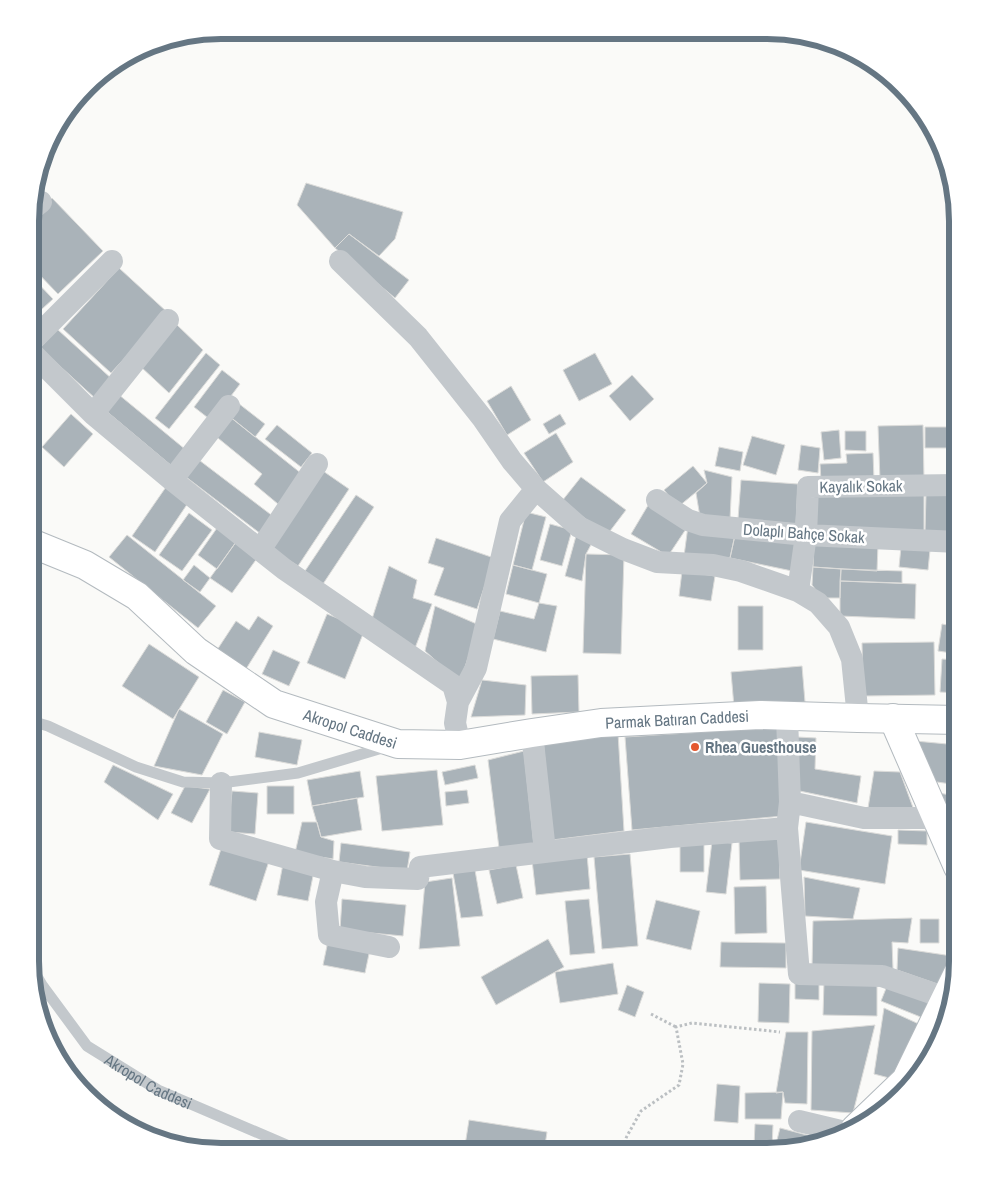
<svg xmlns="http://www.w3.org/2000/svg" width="988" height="1182" font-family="'Archivo Narrow',sans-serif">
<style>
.building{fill:#aab3b9;stroke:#dcdcda}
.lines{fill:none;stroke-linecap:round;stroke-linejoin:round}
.secondary-casing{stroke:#b3babf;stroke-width:30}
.path{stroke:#bbbfc2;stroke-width:3;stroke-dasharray:2.5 2.5;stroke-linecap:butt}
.lane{stroke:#c3c8cc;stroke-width:11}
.street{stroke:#c3c8cc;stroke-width:22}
.secondary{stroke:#fff;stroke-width:28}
.poi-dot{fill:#e4572e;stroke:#fff;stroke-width:2}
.labels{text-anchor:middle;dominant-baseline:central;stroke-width:5;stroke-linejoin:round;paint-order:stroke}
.street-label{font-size:16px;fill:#657683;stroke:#fff}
.poi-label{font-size:16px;font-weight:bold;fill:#657683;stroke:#fff;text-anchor:start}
.rim{fill:none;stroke:#657683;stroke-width:6}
</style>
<rect width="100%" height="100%" fill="#fafaf8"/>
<path class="building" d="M306,183L403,212L395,239L379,256L349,234L335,248L297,205Z
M52,198L103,251L58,294L32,267V217Z
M349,234L409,280L395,298L335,248Z
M119,268L167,312L111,373L63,329Z
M31,276L53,299L31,319Z
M176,324L203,350L169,393L140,366Z
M57,329L113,380L96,399L40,348Z
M206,353L220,365L169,429L155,418Z
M595,353L612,384L579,401L563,370Z
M31,363L43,374L31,386Z
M222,370L240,384L212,421L194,407Z
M632,375L654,399L630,421L609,396Z
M511,386L531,420L507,435L487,401Z
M118,394L186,450L173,467L105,410Z
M238,403L265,424L255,437L229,416Z
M71,414L93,434L64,467L42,447Z
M560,414L566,424L549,434L543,424Z
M229,416L302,474L278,504L254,484L262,474L213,434Z
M277,425L312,453L301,467L265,439Z
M923,425L924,479L880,480L878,426Z
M925,427H958V448H925Z
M839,430L841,458L824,460L821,432Z
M845,431H866V451L845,450Z
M556,433L573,462L543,482L524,453Z
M752,436L785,445L776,475L743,465Z
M801,445L820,448L818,473L798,470Z
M719,447L743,452L740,471L715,466Z
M873,453L874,480L821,481L820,464L847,463L846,454Z
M199,460L274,517L261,534L186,477Z
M693,466L707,483L678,507L664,490Z
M704,470L732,477L730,520L700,517L696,493L707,483Z
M323,471L349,489L298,566L271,549Z
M581,477L626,510L607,535L562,501Z
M741,480L798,484L796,524L738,519Z
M166,487L188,503L155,552L132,536Z
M814,491L924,493V531L814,529Z
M926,494L958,495V534L925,533Z
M356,495L374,507L321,587L303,574Z
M650,502L688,526L668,556L631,534Z
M526,512L546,517L532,570L513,565Z
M189,513L212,530L182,571L159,555Z
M550,524L572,530L562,566L540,560Z
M688,526L735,535L730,558L684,556Z
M217,528L236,542L217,569L198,555Z
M127,535L216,606L198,628L109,557Z
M735,535L796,541L792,571L730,558Z
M576,536L593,541L586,554L582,581L565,576Z
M436,538L494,558L477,609L434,595L444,568L428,563Z
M814,541L878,544L877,571L813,567Z
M236,542L258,557L232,593L210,578Z
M901,547L930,550L928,570L899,567Z
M586,554L624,555L621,654L583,653Z
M194,565L210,578L200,592L183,580Z
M513,565L547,574L539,603L506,594Z
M389,566L417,580L413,598L432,604L415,648L372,619Z
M813,567L841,569L840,598H822L812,585Z
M841,569L902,571V583L840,581Z
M682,571L715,576L711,601L679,596Z
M840,581L916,584L915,619L840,616Z
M539,603L557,606L546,652L493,639L500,611L534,619Z
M435,606L479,625L460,682L425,651Z
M738,606H763V650H738Z
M327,614L365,629L345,679L307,663Z
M258,616L273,626L246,669L217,650L236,621L249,630Z
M942,624L958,627V654L938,651Z
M934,642L935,695L863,696L862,643Z
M149,644L199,677L173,719L122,686Z
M273,650L300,662L289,686L262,674Z
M942,659L958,660V693L940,692Z
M802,666L805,702L734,707L731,672Z
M578,675L579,712L532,714L531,676Z
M482,680L526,685L525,715L471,717Z
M223,690L245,702L227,734L206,722Z
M179,709L223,734L202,775L154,766Z
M780,727L783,816L632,830L625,737Z
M259,732L302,740L297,765L255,757Z
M618,733L624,831L552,840L543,740Z
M797,737L816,738L815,769L861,776L857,803L795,790Z
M915,741L958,745V785L923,780Z
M524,751L534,845L499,848L488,760Z
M113,765L173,794L158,820L104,782Z
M475,765L478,778L445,785L442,772Z
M437,770L443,825L382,831L376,776Z
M360,771L364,797L312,806L307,780Z
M874,771L900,772L915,813L868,808Z
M185,786L210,789L192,823L171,813Z
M267,786H294V814H267Z
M467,790L469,803L446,806L445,792Z
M232,791L258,793L255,834L228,832Z
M931,792L958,796V838Z
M357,798L362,830L321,837L312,806Z
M302,822H317L321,837L334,841L333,859L295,853Z
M806,822L892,836L885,884L799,870Z
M898,830L927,831V845L898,844Z
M779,838L780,879L740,880L739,839Z
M712,841L732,843L726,894L706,892Z
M341,843L410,852L407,871L339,862Z
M680,844H704V872H680Z
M222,846L269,861L256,901L209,885Z
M587,854L590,889L536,895L532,860Z
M630,854L638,946L602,949L594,857Z
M283,864L314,871L308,901L277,895Z
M516,865L523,898L497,904L489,870Z
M475,870L483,916L461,918L453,873Z
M804,877L860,888L853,919L805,916Z
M452,878L460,946L419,949L425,882Z
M766,886L767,933L735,934L734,887Z
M342,899L406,905L403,936L340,930Z
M589,899L595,953L570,955L565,901Z
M656,900L700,911L691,950L646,939Z
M912,918L908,943L892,942L893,969L812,967L813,921Z
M920,919H939V943H920Z
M548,939L564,967L496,1005L481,977Z
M328,941L370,949L365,973L323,965Z
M721,942L786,943V968L720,967Z
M898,948L952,956L943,986L897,970Z
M613,963L618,994L560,1003L555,972Z
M889,981L936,999L923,1018L881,1001Z
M795,982H819V1000L795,999Z
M824,982L877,983V1016L823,1015Z
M759,983L790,984L789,1023L758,1022Z
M627,985L644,992L635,1017L618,1010Z
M884,1008L921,1025L897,1080L874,1074Z
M875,1025L853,1113L811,1110L812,1031Z
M786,1032H808L807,1104L785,1103L783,1092L776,1093Z
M717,1084L740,1086L738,1123L714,1121Z
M783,1092L781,1119H745V1093Z
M469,1120L547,1132L544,1152H464Z
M755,1124L773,1125L772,1147L754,1146Z
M780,1128L822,1139L779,1152H774Z
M642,1143L659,1152H637Z"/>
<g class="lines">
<defs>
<g id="secondary">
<path id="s2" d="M31,543L85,565L137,596L196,651L274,704L398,744L460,745L532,733L601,723L760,715L858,718L958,720"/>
<path d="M893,718L958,867"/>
<path d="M855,1129L906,1080L958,973"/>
</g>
</defs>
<use href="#secondary" class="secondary-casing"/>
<path class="path" d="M651,1014L676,1027
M620,1152L627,1136L641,1111L679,1085L683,1064L676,1027L692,1023L780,1032"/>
<g class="lane">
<path d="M31,721L48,726L136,767L183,782L221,783L298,773L389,746"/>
<path id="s1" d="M31,966L42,985L87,1046L158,1090L303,1152"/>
</g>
<path class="street" d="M32,209L41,202
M340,261L418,337L483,419L512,461L536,489L579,527L623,549L657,562L713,565L741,571L798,591L818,603L839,627L852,659L858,718
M31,342L112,261
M31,352L93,414L172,480L284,569L453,685L458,702L455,723L460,745
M93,414L168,320
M172,480L229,406
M657,500L688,520L703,525L806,535L958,542
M260,550L317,464
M798,591L806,535L808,487L958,485
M458,702L476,668L510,521L536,489
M787,717L790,802
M532,733L545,851
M221,783L220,839L333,871L365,877L418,879L420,867L670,837L787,828
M937,818H864L790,802L787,828L799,974L882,976L946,998
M333,871L326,902L329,935L389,947
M799,1121L845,1132"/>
<use href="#secondary" class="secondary"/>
</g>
<circle class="poi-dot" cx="695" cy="747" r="5"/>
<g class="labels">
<g class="street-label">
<text transform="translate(861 486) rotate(-1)">Kayalık Sokak</text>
<text transform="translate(804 533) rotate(4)">Dolaplı Bahçe Sokak</text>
<text stroke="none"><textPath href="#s2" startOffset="705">Parmak Batıran Caddesi</textPath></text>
<text stroke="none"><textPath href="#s2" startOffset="374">Akropol Caddesi</textPath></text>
<text stroke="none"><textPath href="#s1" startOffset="169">Akropol Caddesi</textPath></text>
</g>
<g class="poi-label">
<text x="705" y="747">Rhea Guesthouse</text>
</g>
</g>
<path d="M0 0H988V1182H0ZM221 39H767A182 182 0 0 1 949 221V961A182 182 0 0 1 767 1143H221A182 182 0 0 1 39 961V221A182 182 0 0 1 221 39Z" fill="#fff" fill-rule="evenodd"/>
<path class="rim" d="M221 39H767A182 182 0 0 1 949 221V961A182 182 0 0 1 767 1143H221A182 182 0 0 1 39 961V221A182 182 0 0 1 221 39Z"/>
</svg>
